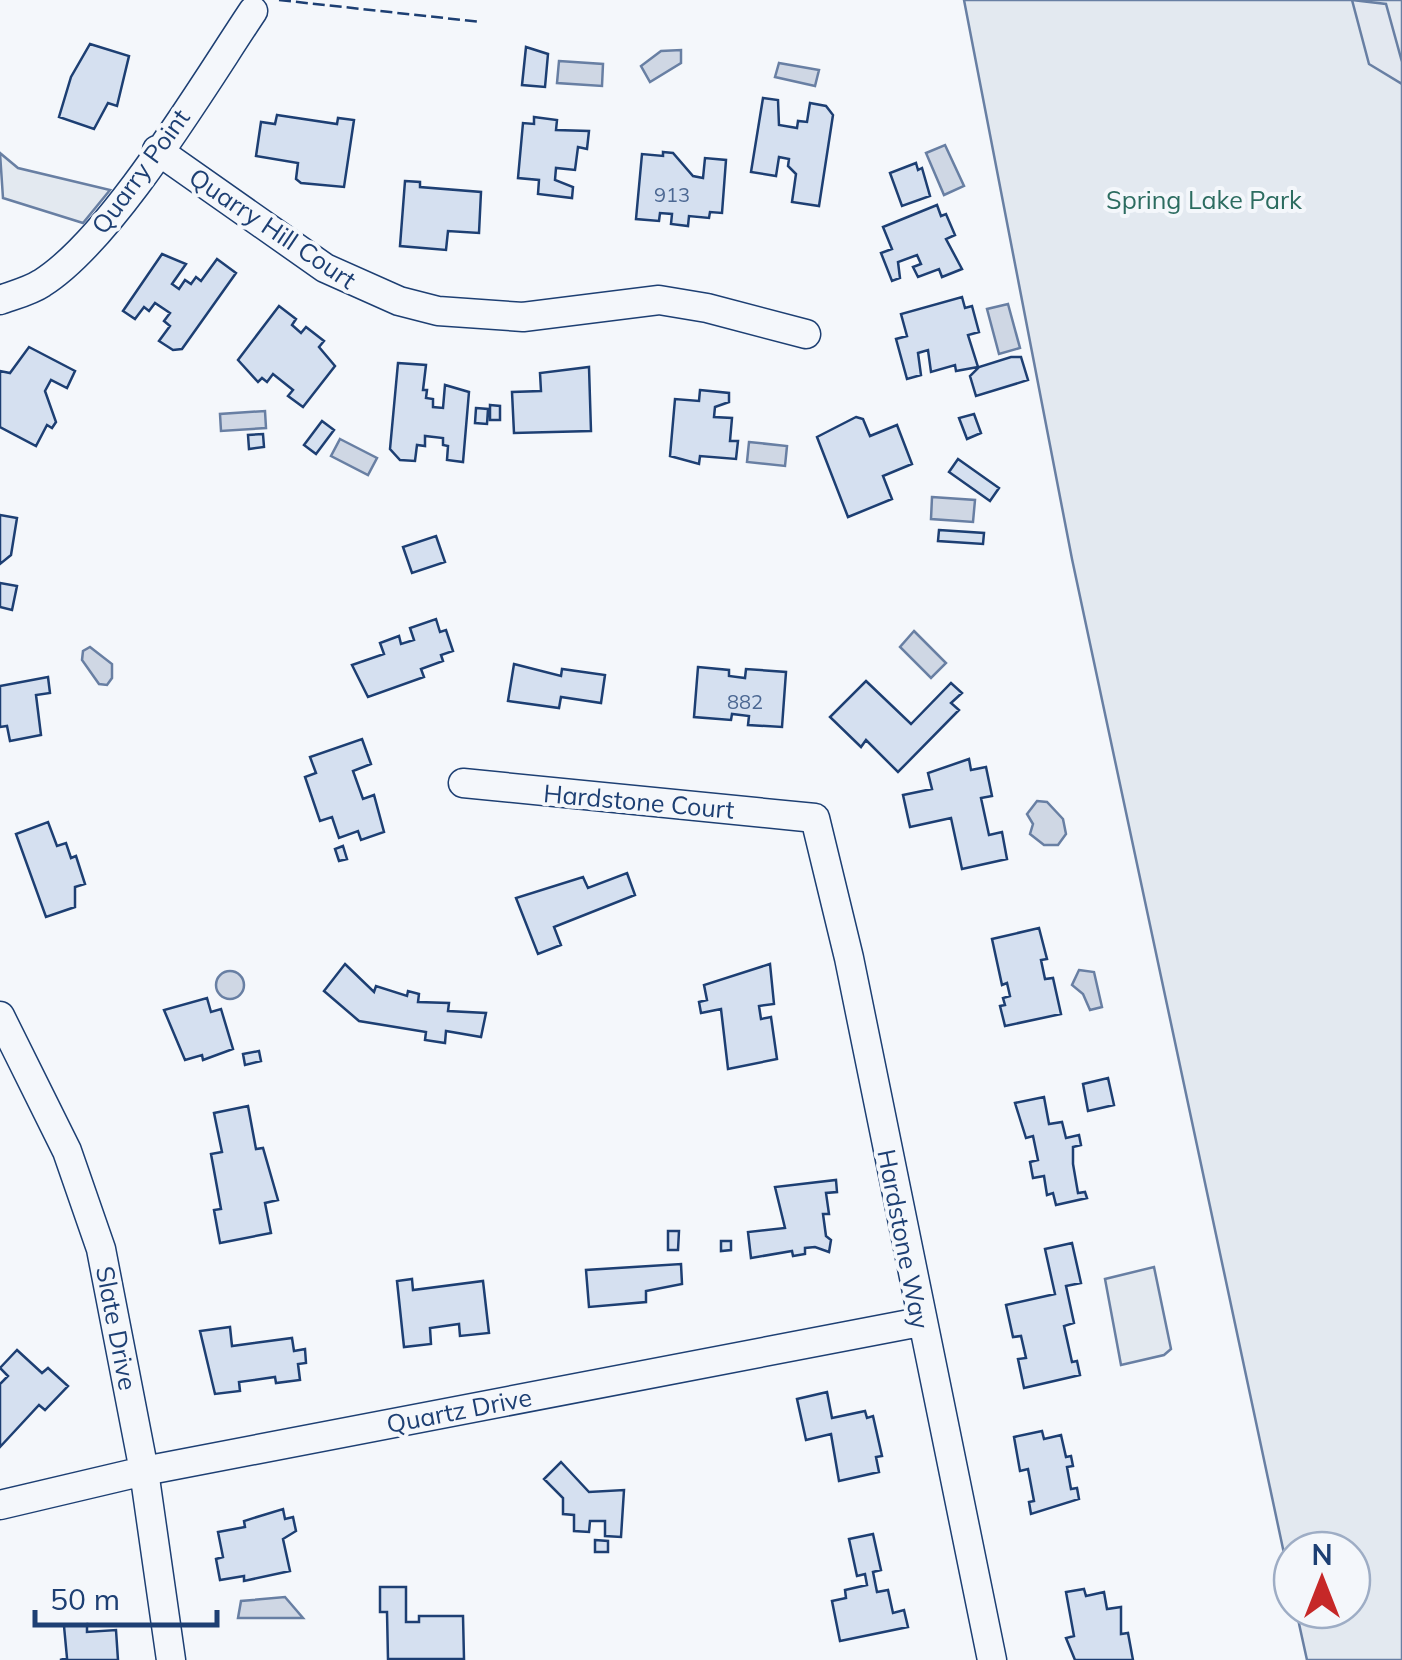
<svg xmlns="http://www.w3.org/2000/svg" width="1402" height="1660" font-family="Mulish,sans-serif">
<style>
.green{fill:#e3e9f0;stroke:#687fa3;stroke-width:2.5}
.parking{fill:#e3e8f0;stroke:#687fa3;stroke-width:2.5}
.water{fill:#cfd7e4;stroke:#687fa3;stroke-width:2.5}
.building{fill:#d5e0f0;stroke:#1d3f73;stroke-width:2.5}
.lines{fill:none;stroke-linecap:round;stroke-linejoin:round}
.minor-casing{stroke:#1d3f73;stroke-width:31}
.minor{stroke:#f4f7fb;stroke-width:28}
.fence{stroke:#1d3f73;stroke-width:2.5;stroke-dasharray:12 5;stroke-linecap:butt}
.labels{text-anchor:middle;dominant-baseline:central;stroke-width:8;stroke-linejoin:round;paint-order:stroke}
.number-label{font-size:20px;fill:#4b6792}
.street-label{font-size:25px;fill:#1d3f73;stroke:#f4f7fb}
.park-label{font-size:25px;fill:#2c6c60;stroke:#f4f7fb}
</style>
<rect width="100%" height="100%" fill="#f4f7fb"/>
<path class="green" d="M964,0H1402V1660H1307L1296,1610H1352V1550H1292V1591L1072,559Z
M0,153L18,168L110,190L83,223L3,198Z
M1154,1267L1171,1349L1164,1355L1121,1365L1105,1279Z"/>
<path class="parking" d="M1352,0L1386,4L1402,62V84L1369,64Z"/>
<path class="water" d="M681,50V63L650,82L641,66L661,51Z
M559,61L603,64L602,86L557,83Z
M779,63L819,70L815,86L775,77Z
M945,145L964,186L944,195L926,153Z
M1008,304L1020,348L999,354L987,309Z
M265,411L266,428L221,431L220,414Z
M340,439L377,458L368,475L331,456Z
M749,442L787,446L785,466L747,462Z
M932,497L975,500L973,522L931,519Z
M914,631L946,663L931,678L900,647Z
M90,647L112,664V678L107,685L99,684L82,660L83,651Z
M1037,801L1047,802L1063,819L1066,834L1058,845H1044L1030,834L1033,824L1027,814Z
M1079,970L1094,972L1102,1007L1090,1010L1083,994L1072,985Z
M216 985a14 14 0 1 1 28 0a14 14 0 1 1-28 0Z
M285,1597L303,1618H238L241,1601Z"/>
<path class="building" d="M90,44L129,56L117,106L108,103L94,129L59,117L71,77Z
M526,47L548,54L545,87L522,85Z
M763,98L778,100L779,125L797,128L798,121L807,122L810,103L826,106L833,115L819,206L792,202L796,174L788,166L789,159L779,157L776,176L751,172Z
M277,115L337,124L338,118L354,120L344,187L301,183L296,179L298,163L256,156L261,122L275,124Z
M534,117L557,120L556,130L589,131L587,149L578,147L575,170L556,168L555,180L573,187L572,198L538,194L539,180L518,178L523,123L534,124Z
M663,152L673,153L693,176L703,178L705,158L726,160L722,213L710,212L709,218L689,216L688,226L671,224L672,214L660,213L659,221L636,219L642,154L663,156Z
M916,163L918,170L922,168L930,196L902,206L890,173Z
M405,181L420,182V187L481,192L479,233L448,231L446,250L400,246Z
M937,205L941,216L946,214L955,235L946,239L962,269L942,277L939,269L918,277L913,267L921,264L917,255L898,262L900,278L892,281L881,253L892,249L883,227Z
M162,254L186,264L172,284L179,289L185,280L191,284L196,277L201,281L217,259L236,273L182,349L173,350L159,341L170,326L164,321L170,313L155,303L149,311L144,307L135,319L123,311Z
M962,297L965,308L972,306L979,332L968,335L978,367L956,371L955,365L931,372L928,350L918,353L921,375L907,379L896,339L907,336L901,314Z
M279,306L296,319L292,325L301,333L306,327L324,341L319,347L335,366L303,407L288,396L293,390L273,374L267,382L262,378L258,382L238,360Z
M29,347L75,371L67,388L51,380L45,391L56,422L52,428L47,425L36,446L0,427V371L10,373Z
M1011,357H1021L1028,380L976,396L970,376L979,367Z
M398,363L426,365L423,390H427L426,398L433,399V407L443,408L445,385L469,392L463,462L447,460L448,446L443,445V438L425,436V446L417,445L415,461L400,460L390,449Z
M589,367L591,431L514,433L512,392L541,391L540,373Z
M700,390L729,393V402L715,407L714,417L732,418L730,441H738L736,459L700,456L699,464L670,456L675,399L699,401Z
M490,405L500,406V420H490Z
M476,408L488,409L487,424L475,423Z
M974,414L981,433L967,439L959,418Z
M856,417L863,419L870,436L897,425L912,464L883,476L892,499L848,517L817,437Z
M322,421L334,430L316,454L304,445Z
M263,434L264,447L249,449L248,435Z
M958,459L999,488L990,501L949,472Z
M0,515L17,518L11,555L0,564Z
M939,530L984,533L983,544L938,541Z
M436,536L445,562L412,573L403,547Z
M0,583L17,586L12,610L0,607Z
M436,619L440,632L446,630L453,651L441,655L443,661L421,669L424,677L368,697L352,665L384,654L380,643L399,636L401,644L414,640L410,628Z
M514,664L561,676L562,669L605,675L601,703L561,697L559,708L508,701Z
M698,667L729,670V676L745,678L746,669L786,672L782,727L748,725L749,716L732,714L731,720L694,717Z
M48,677L50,693L36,695L41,735L10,741L7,726L0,727V686Z
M866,681L911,724L951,683L962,693L951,703L959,710L898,772L866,740L861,747L830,717Z
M362,739L371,764L353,771L363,799L374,795L384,832L361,840L358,831L339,838L332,817L320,821L305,777L316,773L310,757Z
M969,759L971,770L986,767L992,796L981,798L989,835L1002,832L1007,859L962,869L951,818L910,827L903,795L932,789L928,773Z
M48,822L57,846L66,843L71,858L76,856L85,884L75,887V907L46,917L16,834Z
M343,846L347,859L339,861L335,849Z
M627,873L635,895L554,927L561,945L538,954L516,898L583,877L588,888Z
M1039,928L1047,959L1041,960L1045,979L1053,978L1061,1014L1005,1026L1000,1006L1005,1005L1003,998L1010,996L1007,983L1002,985L992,939Z
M345,964L374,992L376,986L407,996L408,991L419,994L418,1002L449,1003L448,1011L486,1013L481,1037L446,1031L445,1043L425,1040L426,1032L359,1021L324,991Z
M770,964L774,1004L759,1006L761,1019L771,1017L777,1059L728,1069L721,1009L701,1013L699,1002L707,1000L704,985Z
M207,998L211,1012L221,1009L233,1049L203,1060L202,1055L185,1060L164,1010Z
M259,1051L261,1061L245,1065L243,1054Z
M1108,1078L1114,1105L1088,1111L1083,1084Z
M1044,1097L1049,1124L1062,1122L1066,1138L1079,1135L1081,1145L1073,1147V1164L1078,1193L1085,1192L1087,1198L1056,1205L1053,1193L1047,1195L1044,1176L1033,1178L1030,1162L1038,1160L1033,1136L1026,1138L1015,1103Z
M248,1106L256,1149L263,1148L278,1200L265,1203L271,1233L220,1243L214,1210L221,1209L211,1154L222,1152L214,1113Z
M836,1180L837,1192L826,1193L829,1214H823L826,1236L831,1240L829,1252L815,1247L805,1248V1254L793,1256L792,1251L751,1258L748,1232L785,1228L775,1187Z
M668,1231H679L678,1250H668Z
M721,1241H731V1250L721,1251Z
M1072,1243L1081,1283L1066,1286L1074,1323L1064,1326L1072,1362L1077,1361L1080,1375L1024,1388L1018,1359L1026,1358L1021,1336L1013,1337L1006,1305L1055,1294L1045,1249Z
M681,1264L682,1284L646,1291V1302L589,1307L586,1270Z
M412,1279L413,1290L483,1281L489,1333L460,1336L459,1324L430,1328L431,1344L404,1347L397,1281Z
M230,1327L232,1346L292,1338L294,1351L305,1349L306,1363L298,1364L300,1380L276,1383L275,1377L239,1382L240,1391L215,1394L200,1331Z
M17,1350L42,1373L48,1368L68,1386L45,1410L39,1405L0,1447V1384L8,1376L0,1368Z
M827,1392L832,1418L865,1411L867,1418L873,1416L882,1456L876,1457L879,1472L839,1481L831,1434L806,1440L797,1399Z
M1042,1431L1044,1439L1061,1435L1066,1457L1071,1456L1073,1466L1067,1467L1071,1489L1077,1488L1079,1499L1031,1514L1029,1502L1034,1501L1028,1469L1020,1471L1014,1437Z
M561,1462L589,1492L624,1490L621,1537L605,1536V1521H590L589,1532L574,1531V1515L563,1514V1498L544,1479Z
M283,1509L285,1519L293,1517L296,1531L283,1539L290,1571L244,1581V1576L220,1580L216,1559L223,1557L218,1532L245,1527L244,1521Z
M873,1534L881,1570L873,1572L877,1592L888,1590L893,1613L904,1610L908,1627L840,1641L832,1601L846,1598L845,1590L867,1585L865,1574L857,1576L849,1539Z
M595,1540L608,1541V1552H595Z
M380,1587H406V1622H419V1616H463L464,1659H388L387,1612H380Z
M1084,1589L1086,1596L1104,1592L1107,1609L1121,1607V1634L1128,1633L1133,1660H1075L1066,1638L1074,1636L1066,1592Z
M87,1624V1632L116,1630L118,1660H60L67,1658L64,1626Z"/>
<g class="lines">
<defs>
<path id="minor" d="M157,150L325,268L399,301L438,311L523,317L659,300L707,308L806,334
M0,300C14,295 30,291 42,283C113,238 204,84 253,11
M463,783L815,818L849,958L992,1660
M0,1016L67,1151L101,1249L144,1471L171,1660
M0,1505L144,1471L920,1322"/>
</defs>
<use href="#minor" class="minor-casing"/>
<use href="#minor" class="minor"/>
<path class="fence" d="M279,0L481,22"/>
</g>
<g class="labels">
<g class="number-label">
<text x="672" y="194">913</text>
<text x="745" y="701">882</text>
</g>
<g class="street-label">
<text transform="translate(140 171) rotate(-54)">Quarry Point</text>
<text transform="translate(273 228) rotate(34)">Quarry Hill Court</text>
<text transform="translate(639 801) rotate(5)">Hardstone Court</text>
<text transform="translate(904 1239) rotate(79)">Hardstone Way</text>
<text transform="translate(117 1328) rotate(79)">Slate Drive</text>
<text transform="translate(459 1410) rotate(-11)">Quartz Drive</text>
</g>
<g class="park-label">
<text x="1204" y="199">Spring Lake Park</text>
</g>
</g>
<g transform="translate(1322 1580)"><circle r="48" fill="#f4f7fb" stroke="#9eadc5" stroke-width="2.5"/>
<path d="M0-8L18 38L0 25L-18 38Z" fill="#c62828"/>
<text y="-15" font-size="28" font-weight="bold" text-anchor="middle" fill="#1d3f73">N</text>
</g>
<path d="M35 1610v15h182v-15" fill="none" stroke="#1d3f73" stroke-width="5"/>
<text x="50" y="1610" font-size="30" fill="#1d3f73" stroke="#f4f7fb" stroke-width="8" paint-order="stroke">50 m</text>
</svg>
